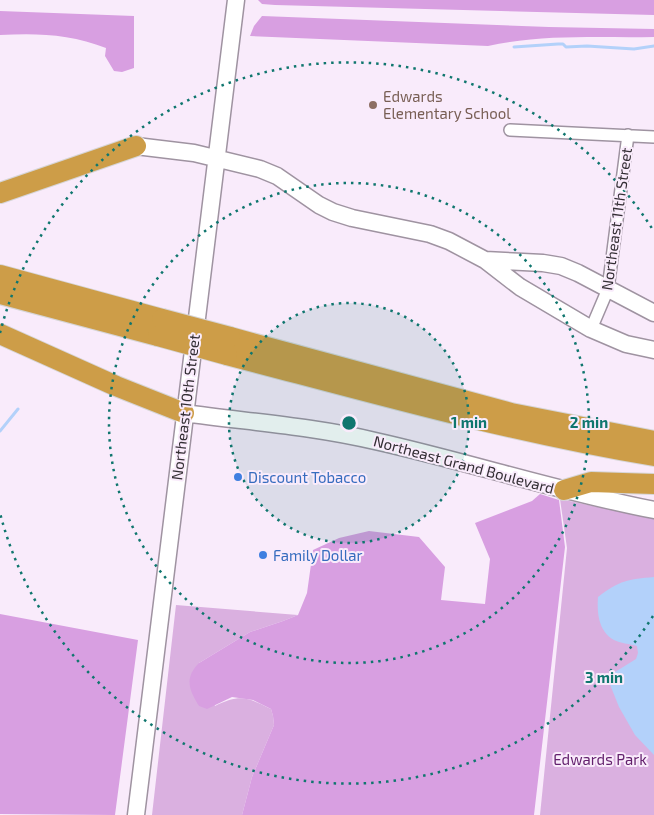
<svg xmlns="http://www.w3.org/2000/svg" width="654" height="815" font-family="'Exo 2',sans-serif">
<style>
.green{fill:#dab0e0}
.forest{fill:#d89fe1}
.water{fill:#b3d1fa}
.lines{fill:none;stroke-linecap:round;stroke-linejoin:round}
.stream{stroke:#b3d1fa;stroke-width:3}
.street-casing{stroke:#9f93a1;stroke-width:14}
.secondary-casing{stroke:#9f93a1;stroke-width:19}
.highway-casing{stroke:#d6d5d6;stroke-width:22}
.street{stroke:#fff;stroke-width:11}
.secondary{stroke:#fff;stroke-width:16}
.highway{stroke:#cd9d48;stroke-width:20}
.highway-bridge-casing{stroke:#d6d5d6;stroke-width:22;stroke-linecap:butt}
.highway-bridge{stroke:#cd9d48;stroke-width:20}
.ring{fill:none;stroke:#0f766e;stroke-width:2.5;stroke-dasharray:2.5 5}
.education-dot{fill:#8d6e63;stroke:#f9ebfb;stroke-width:2}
.shop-dot{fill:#3f7fe0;stroke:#f9ebfb;stroke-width:2}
.labels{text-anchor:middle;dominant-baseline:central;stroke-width:4;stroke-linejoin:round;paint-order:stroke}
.education-label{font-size:15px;fill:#785e54;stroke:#f9ebfb;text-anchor:start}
.street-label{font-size:15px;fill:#332e34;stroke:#f9ebfb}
.shop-label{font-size:15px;fill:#366cbe;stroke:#f9ebfb;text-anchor:start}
.park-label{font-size:15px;fill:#63206d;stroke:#f9ebfb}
.centre{fill:#0f766e;stroke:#f9ebfb;stroke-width:2.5}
.ring-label{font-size:15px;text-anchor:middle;font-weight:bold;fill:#0f766e;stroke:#f9ebfb;stroke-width:4;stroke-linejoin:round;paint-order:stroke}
</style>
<rect width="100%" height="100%" fill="#f9ebfb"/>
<path class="green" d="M560,499L654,519V815H540L567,548Z
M176,605L298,615L283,621L250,632L199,663L215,706C240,694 247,697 271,709L273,716L274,725L252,777L242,815H152Z"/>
<path class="forest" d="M258,0H654V15L275,5L262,4Z
M0,11L134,16V68L122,72L114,71L105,56L106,48C71,34 37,33 0,35Z
M262,16L549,27L654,29V37C598,38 543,34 488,46L250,36L254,26Z
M540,494L559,500L565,547L534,815H242L252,777L274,725L273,716L271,709L253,700L232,697L207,709L199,706C189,690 184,678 199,663L250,632L283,621L298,615L307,593L313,550L339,538L369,531L419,537L445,567L441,600L485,604L490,559L475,523L532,501Z
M0,614L138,640L115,815L0,814Z"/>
<path class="water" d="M654,577V755L635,735L619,707L609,682L615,672L636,659L638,653L637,646C630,644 620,643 614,640C598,631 597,612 598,597C618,581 629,579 654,577Z"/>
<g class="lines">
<path class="stream" d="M514,47L558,44H563L566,47L587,46L634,49L654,46
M0,431L18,409"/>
<defs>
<path id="street" d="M510,130L654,137
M591,329L608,289L628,135"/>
<path id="secondary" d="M136,146L194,153L260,169L277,176L319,205L333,212L352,218L430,234L449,241L485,260L520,287L591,329L626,344L654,350
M485,260L543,263L561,266L578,273L654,313
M184,413C248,422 312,426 375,441C469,462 560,492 654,510
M136,815L236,0"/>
<path id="highway" d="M0,193L136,146
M0,275L162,319
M0,294L158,336
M0,334L116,386L184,413
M230,337L511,413L654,441
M227,355C369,392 509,432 654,456
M564,490L591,482L654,484"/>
</defs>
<use href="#street" class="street-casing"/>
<use href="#secondary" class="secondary-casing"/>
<use href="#highway" class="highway-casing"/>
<use href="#street" class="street"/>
<use href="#secondary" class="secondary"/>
<use href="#highway" class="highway"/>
<defs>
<path id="highway-bridge" d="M162,319L230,337
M158,336L227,355"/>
</defs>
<use href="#highway-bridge" class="highway-bridge-casing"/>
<use href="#highway-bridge" class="highway-bridge"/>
</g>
<circle cx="349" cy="423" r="120" fill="#0f766e" fill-opacity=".12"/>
<g class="ring">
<circle cx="349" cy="423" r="120"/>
<circle cx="349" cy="423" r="240"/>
<path d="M653 616A360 360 0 0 1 0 513M0 333A360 360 0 0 1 653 230"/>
</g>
<circle class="education-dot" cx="373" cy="105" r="5"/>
<g class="shop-dot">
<circle cx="238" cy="477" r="5"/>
<circle cx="263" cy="555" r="5"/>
</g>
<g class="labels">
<g class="education-label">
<text x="383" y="96">Edwards<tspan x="383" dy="17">Elementary School</tspan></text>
</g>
<g class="street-label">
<text transform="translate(616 219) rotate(-82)">Northeast 11th Street</text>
<text transform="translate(185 407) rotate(-83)">Northeast 10th Street</text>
<text transform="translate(464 464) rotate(15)">Northeast Grand Boulevard</text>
</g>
<g class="shop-label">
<text x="248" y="477">Discount Tobacco</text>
<text x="273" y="555">Family Dollar</text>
</g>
<g class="park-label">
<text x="600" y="759">Edwards Park</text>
</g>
</g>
<circle cx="349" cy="423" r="8" class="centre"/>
<g class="ring-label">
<text x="469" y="428">1 min</text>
<text x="589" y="428">2 min</text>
<text x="604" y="683">3 min</text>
</g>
</svg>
